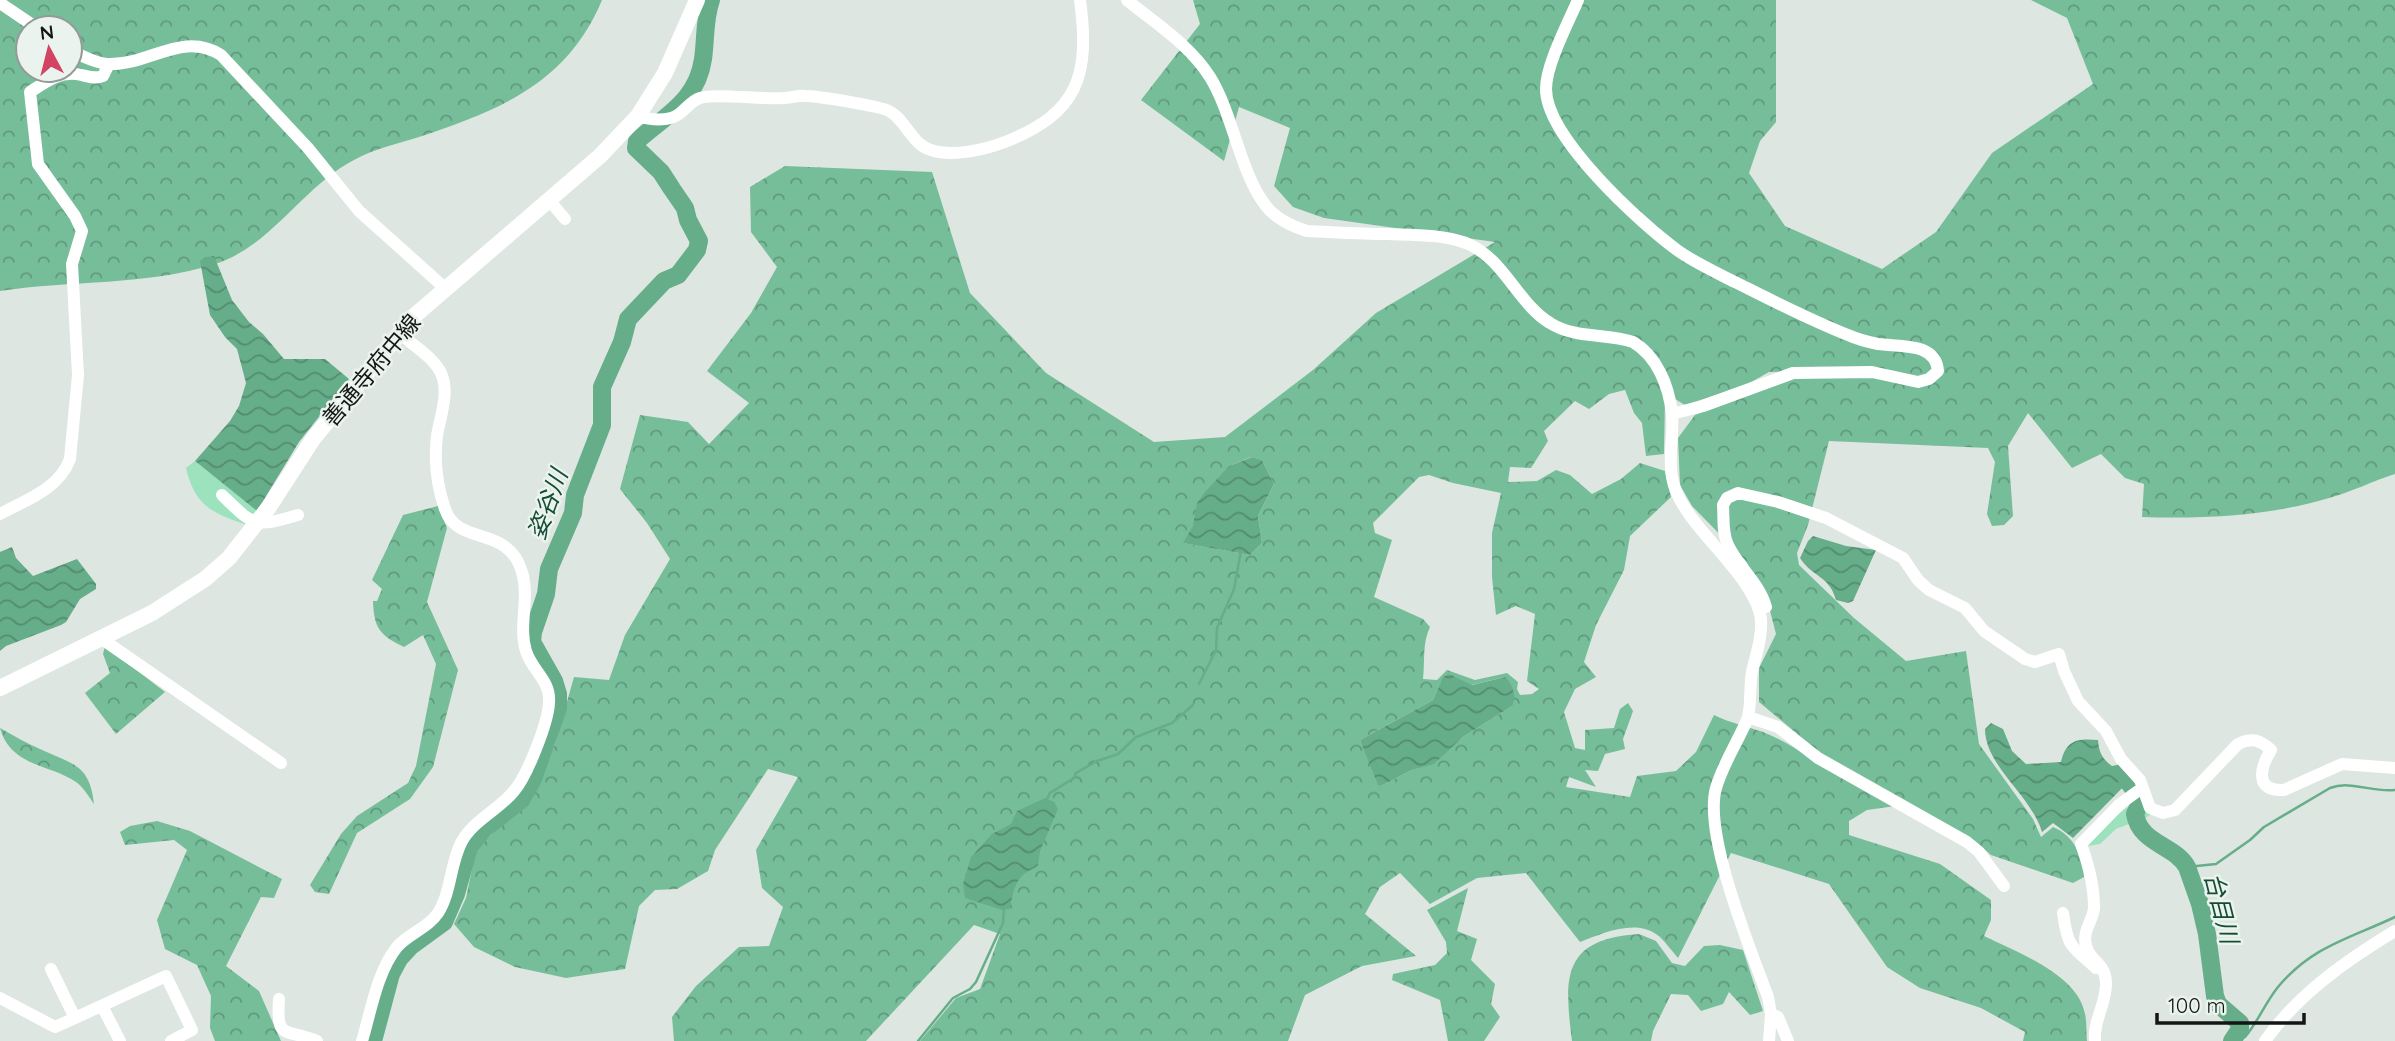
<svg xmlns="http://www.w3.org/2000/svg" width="2395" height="1041" font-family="Quicksand,'Noto Sans JP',sans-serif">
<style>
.green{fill:#9be2bd}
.forest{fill:url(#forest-crowns);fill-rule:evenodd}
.water{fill:url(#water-waves)}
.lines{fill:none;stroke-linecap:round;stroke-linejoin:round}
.stream{stroke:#66ad89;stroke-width:2.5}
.river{stroke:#66ad89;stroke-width:18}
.minor{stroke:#fff;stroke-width:12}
.major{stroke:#fff;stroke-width:16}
.labels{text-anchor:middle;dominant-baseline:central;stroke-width:5;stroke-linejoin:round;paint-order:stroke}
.street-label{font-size:23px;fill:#131614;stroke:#eaf3ee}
.water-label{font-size:24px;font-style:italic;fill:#144c34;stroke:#eaf3ee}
</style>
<defs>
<pattern id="forest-crowns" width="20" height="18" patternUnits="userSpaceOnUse" patternTransform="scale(1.75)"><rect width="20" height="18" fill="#76be99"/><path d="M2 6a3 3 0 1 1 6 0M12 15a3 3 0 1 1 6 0" fill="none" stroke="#60997c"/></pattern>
<pattern id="water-waves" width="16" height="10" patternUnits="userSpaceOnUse" patternTransform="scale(1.75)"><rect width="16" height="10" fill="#66ad89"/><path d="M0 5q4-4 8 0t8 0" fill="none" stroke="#538c6f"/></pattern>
</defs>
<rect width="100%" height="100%" fill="#dde6e0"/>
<path class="green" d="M195,461L257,511L247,525C212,513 195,506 186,468Z
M2142,796L2151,814L2136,825L2134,822L2116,829L2100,844L2088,846L2104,825Z"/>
<path class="forest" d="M0,0H602C567,84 499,110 419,137C397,144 373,149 354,160C302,187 272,246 215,264C146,286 71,280 0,291ZM28,28H70V70H28Z
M1193,0H1776V122L1760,141L1749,173L1785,226L1882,269L1936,232L1992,153L2093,84L2067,18L2031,0H2395V474C2373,481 2351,492 2329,498C2269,516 2204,519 2142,517L2144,484L2125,478L2101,454L2072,468L2028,413L2008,446L2013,516L2004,525L1992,526L1987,514L1995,462L1988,448L1829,441L1808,525L1797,553L1799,565L1854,618L1906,661L1966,651L1979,744L2033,819L2041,837L2053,827C2073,835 2084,856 2084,877L2073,883L1991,855L1975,841L1910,804L1867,810L1849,821V835L1940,864L1991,900V920L1984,936C2016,952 2078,974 2085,1014C2087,1022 2086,1032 2087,1041H2023L2025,1032L1981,1008L1920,988L1887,967L1829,884L1731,853L1678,958C1672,951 1666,943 1660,937C1638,917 1603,933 1580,942L1526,873L1477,878L1430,904L1400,873L1380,887L1365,914L1416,956L1362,966L1305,995L1288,1041H920L956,998L980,989L1000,934L974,925L866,1041H674L672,1017L696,986L739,947L769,946L783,907L762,888L756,850L798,777L768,769L715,850L708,871L677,889L655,890L639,906L625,969L566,978L515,967L474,947L454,924L466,898L476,850L503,823L530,801L555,744L574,677L609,680L625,635L670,559L647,523L620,489L640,415L688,422L709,444L749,403L707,371L751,313L777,267L751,232L750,187L785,166L932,172L970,293L1046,373L1154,442L1225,437L1313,370L1376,313L1495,242L1324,218L1293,207L1274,186L1290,128L1239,107L1224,161L1141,100L1200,24ZM1799,371L1797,377L1695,415L1678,438L1680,485L1692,506L1746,561L1768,603L1776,634L1759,668V702L1825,757L1813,760C1797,749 1781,739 1763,732C1746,726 1730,723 1714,715L1696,752L1676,771L1637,776L1630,797L1566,787L1569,777L1596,787L1585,770L1598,771L1605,754L1625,749L1623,739L1633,711L1628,703L1620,709L1614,728L1585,730V750L1575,748L1564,712L1575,689L1596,677L1584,662L1596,625L1624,570L1630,536L1671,497L1665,471L1640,463L1621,479L1592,494L1570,475L1556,470L1537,481L1508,482L1510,467L1531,468L1548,441L1544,431L1575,401L1589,409L1609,394L1625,390L1634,413L1642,423L1646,456L1664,454L1665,399H1675L1685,405L1746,385L1769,372ZM1251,457L1262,460L1274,484L1258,516L1262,543L1250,555L1184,543L1229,466ZM1429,475L1453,483L1501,493L1492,533V577L1496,615L1516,606L1535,614L1527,681L1539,689L1532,694L1520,695L1517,689L1518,682L1507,673L1475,680L1447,670L1437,680L1423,679C1425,662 1422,643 1430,627L1423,619L1374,597L1392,540L1375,533L1373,523L1419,477ZM1450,674L1471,685L1505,677L1512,706L1463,737L1434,763L1412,770L1381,786L1360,740L1433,700L1441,682Z
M438,506L447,528L427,602L458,670L433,767L410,799L357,833L329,894L315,892L310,885L341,834L357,816L408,783L416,766L436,664L423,635L404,647C380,635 374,629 373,601H377L382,589L372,580L403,515Z
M105,646L165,692L116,734L85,693L110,673L103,654Z
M0,728C13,735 26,743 40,749C72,764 90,764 94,804C89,797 83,787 76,782C50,764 11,767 0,728Z
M157,821L190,831L282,879L274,898L261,897L226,966L259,991L281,1041H215L210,1028L211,996L197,965L165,949L157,920L187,850L174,840L125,845L120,832L130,826Z
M1468,888L1457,931L1477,939L1471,960L1495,984L1491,1004L1500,1017L1484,1041H1448L1440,1000L1392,980L1393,974L1435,965L1447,953L1446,942L1427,910Z
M1639,934L1656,941L1672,963L1685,966L1704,946L1720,945L1743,950L1763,1011L1750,1015L1729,992L1723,1004L1701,1011L1688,995L1671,994L1653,1031L1651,1041H1572C1564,977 1562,939 1639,934Z"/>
<path class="water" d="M214,256L232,300L249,322L263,334L284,359H325L349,379L299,442L257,511L195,461L230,421L239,406L246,383L237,349L225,337L210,315L200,261L205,257Z
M1252,457L1262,460L1274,484L1258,516L1262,543L1250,555L1183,543L1193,526L1197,503L1205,492L1229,466Z
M1813,536L1846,546L1876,550L1853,601L1848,603L1836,600C1829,575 1813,578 1800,558L1808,541Z
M12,547L16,558L33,576L77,559L96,584V589L80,599L66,622L61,625L6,646L0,651V552Z
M1450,674L1472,685L1505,677C1513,684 1517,697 1512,706L1463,737L1434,764L1412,770L1381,786L1378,785L1360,740L1433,700L1443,677Z
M1991,723L2003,729L2012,751L2026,764L2061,762C2066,740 2077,738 2098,740C2099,752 2102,759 2112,766L2122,764L2132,778L2073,838L2053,823L2042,832C2031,795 1985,766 1985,729Z
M1045,798L1054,802L1058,809L1040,851L1038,865C1034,869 1027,871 1023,875C1014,883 1012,897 1010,909L1002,910L965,898L963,884L971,857L992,834L1011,824L1017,811Z"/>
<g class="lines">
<path class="stream" d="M1199,684L1216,650L1217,628L1234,589L1241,551
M1047,799L1050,793L1074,778L1076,773L1097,761L1118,754L1136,737L1172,723L1193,705
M2187,867L2216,864L2250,840L2264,827L2330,788C2351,780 2373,793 2395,790
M2233,1039L2245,1037C2258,1022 2265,1003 2278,987C2312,946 2351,938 2395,917
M918,1041L953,998L970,989L976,982L1003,923L1004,908"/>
<path class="river" d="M2127,780L2132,787
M2140,798V803L2135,814C2140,844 2175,845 2187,867L2200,904L2207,934L2215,996L2218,1004L2240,1023V1029L2232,1041
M373,1041L391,974L399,959L411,946L444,922L456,894L469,847L484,829L521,800L533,779L558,708V694L554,681L532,642L533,632L546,594L549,569L573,513L575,495L602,425V387L622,342L628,319L664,281L678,275L697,250L699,241L688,220L685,208L672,189L661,172L636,148L637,141C666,115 697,101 703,59C706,38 704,20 711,0"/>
<path class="minor" d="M1127,0C1155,23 1190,45 1210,77C1233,114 1240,173 1266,206C1276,219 1291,226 1307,231C1333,232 1360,234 1387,234C1413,235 1441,234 1466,243C1504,258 1517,303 1550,323C1575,339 1606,333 1633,342C1657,356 1669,386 1672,414C1674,435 1668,456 1672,477C1674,489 1680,501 1687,511C1706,541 1758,585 1761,620C1762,639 1756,654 1752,672C1749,687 1752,706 1747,720C1737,743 1723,764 1716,788C1703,834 1751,951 1768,997L1771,1014L1769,1041
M1578,0C1568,23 1546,65 1546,89C1546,137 1639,222 1677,250C1695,263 1717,273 1737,283C1773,301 1810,320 1848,335C1857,339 1868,342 1878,344C1900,347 1936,342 1938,371L1929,379L1918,382L1872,372L1793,373L1703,406L1672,414
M0,3L37,28
M70,50C82,56 97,64 111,64C151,64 183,31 221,55L308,148L359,211L446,289
M638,116C650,120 668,122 679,114C686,109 691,101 700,98C714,93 765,100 784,98C791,98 798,95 805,96C818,96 879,106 889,111C906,120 912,145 931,150C953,157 984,150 1005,142C1079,113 1090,75 1080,0
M549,200L565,219
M222,495C254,526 253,528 298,515
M0,514C26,500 59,489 70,459L78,375L72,264L82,231L75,216L38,164L30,92C44,83 58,72 76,74C86,75 93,80 103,76L109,64
M1766,607C1759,582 1738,567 1728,545C1722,533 1724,518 1723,505L1727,498L1738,493L1778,502L1826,518L1903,558L1918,580L1929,590L1965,608L1984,631L2025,659L2035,662L2059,654L2064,671L2078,701L2106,731L2121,759L2140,780L2150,808L2163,813L2175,810L2238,744C2252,737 2260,740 2271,750C2261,766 2253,792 2284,790L2342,764L2395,768
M102,639L281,763
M1748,717L1778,727L1818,758L1967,842L1979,852L2004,886
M2063,913C2068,949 2071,945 2096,968
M0,998L55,1027L75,1018L51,969
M279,999C276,1041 285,1028 317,1041
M102,1006L120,1041
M1771,1014L1778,1017L1788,1041
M75,1018L166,976L192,1030L171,1041
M362,1041C371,1011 377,972 397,947C408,934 428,928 438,913C451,893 450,865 461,843C472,821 499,810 514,791C527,776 548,723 549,703C551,680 532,671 526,651C518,626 530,598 522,572C508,524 458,547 445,509C437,486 434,460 437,436C440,416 450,393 441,373C433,357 413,345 399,333
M2095,1041C2093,1020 2107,1003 2106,982C2105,962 2089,961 2086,945C2082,931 2093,921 2094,908C2094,888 2088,863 2081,844L2120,804L2142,788
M2265,1041C2298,994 2347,960 2395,931"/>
<path class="major" d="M0,688L152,613L205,579L229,558L269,507L313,439L413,317L600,156L638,116L665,73L697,0"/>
</g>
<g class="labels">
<g class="street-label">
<text transform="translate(371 370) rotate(-50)">善通寺府中線</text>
</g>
<g class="water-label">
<text transform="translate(547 504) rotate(-70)">姿谷川</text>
<text transform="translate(2222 908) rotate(76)">台目川</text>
</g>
</g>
<g transform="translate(49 49) rotate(353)"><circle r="33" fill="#eaf3ee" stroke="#949b97" stroke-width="2"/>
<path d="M0-5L12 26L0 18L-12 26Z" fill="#d34364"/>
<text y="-10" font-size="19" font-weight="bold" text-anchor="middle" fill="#131614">N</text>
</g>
<path d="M2157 1013v10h147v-10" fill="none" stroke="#131614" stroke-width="3.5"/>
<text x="2168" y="1013" font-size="21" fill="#131614" stroke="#eaf3ee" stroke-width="5" paint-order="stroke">100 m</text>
</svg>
